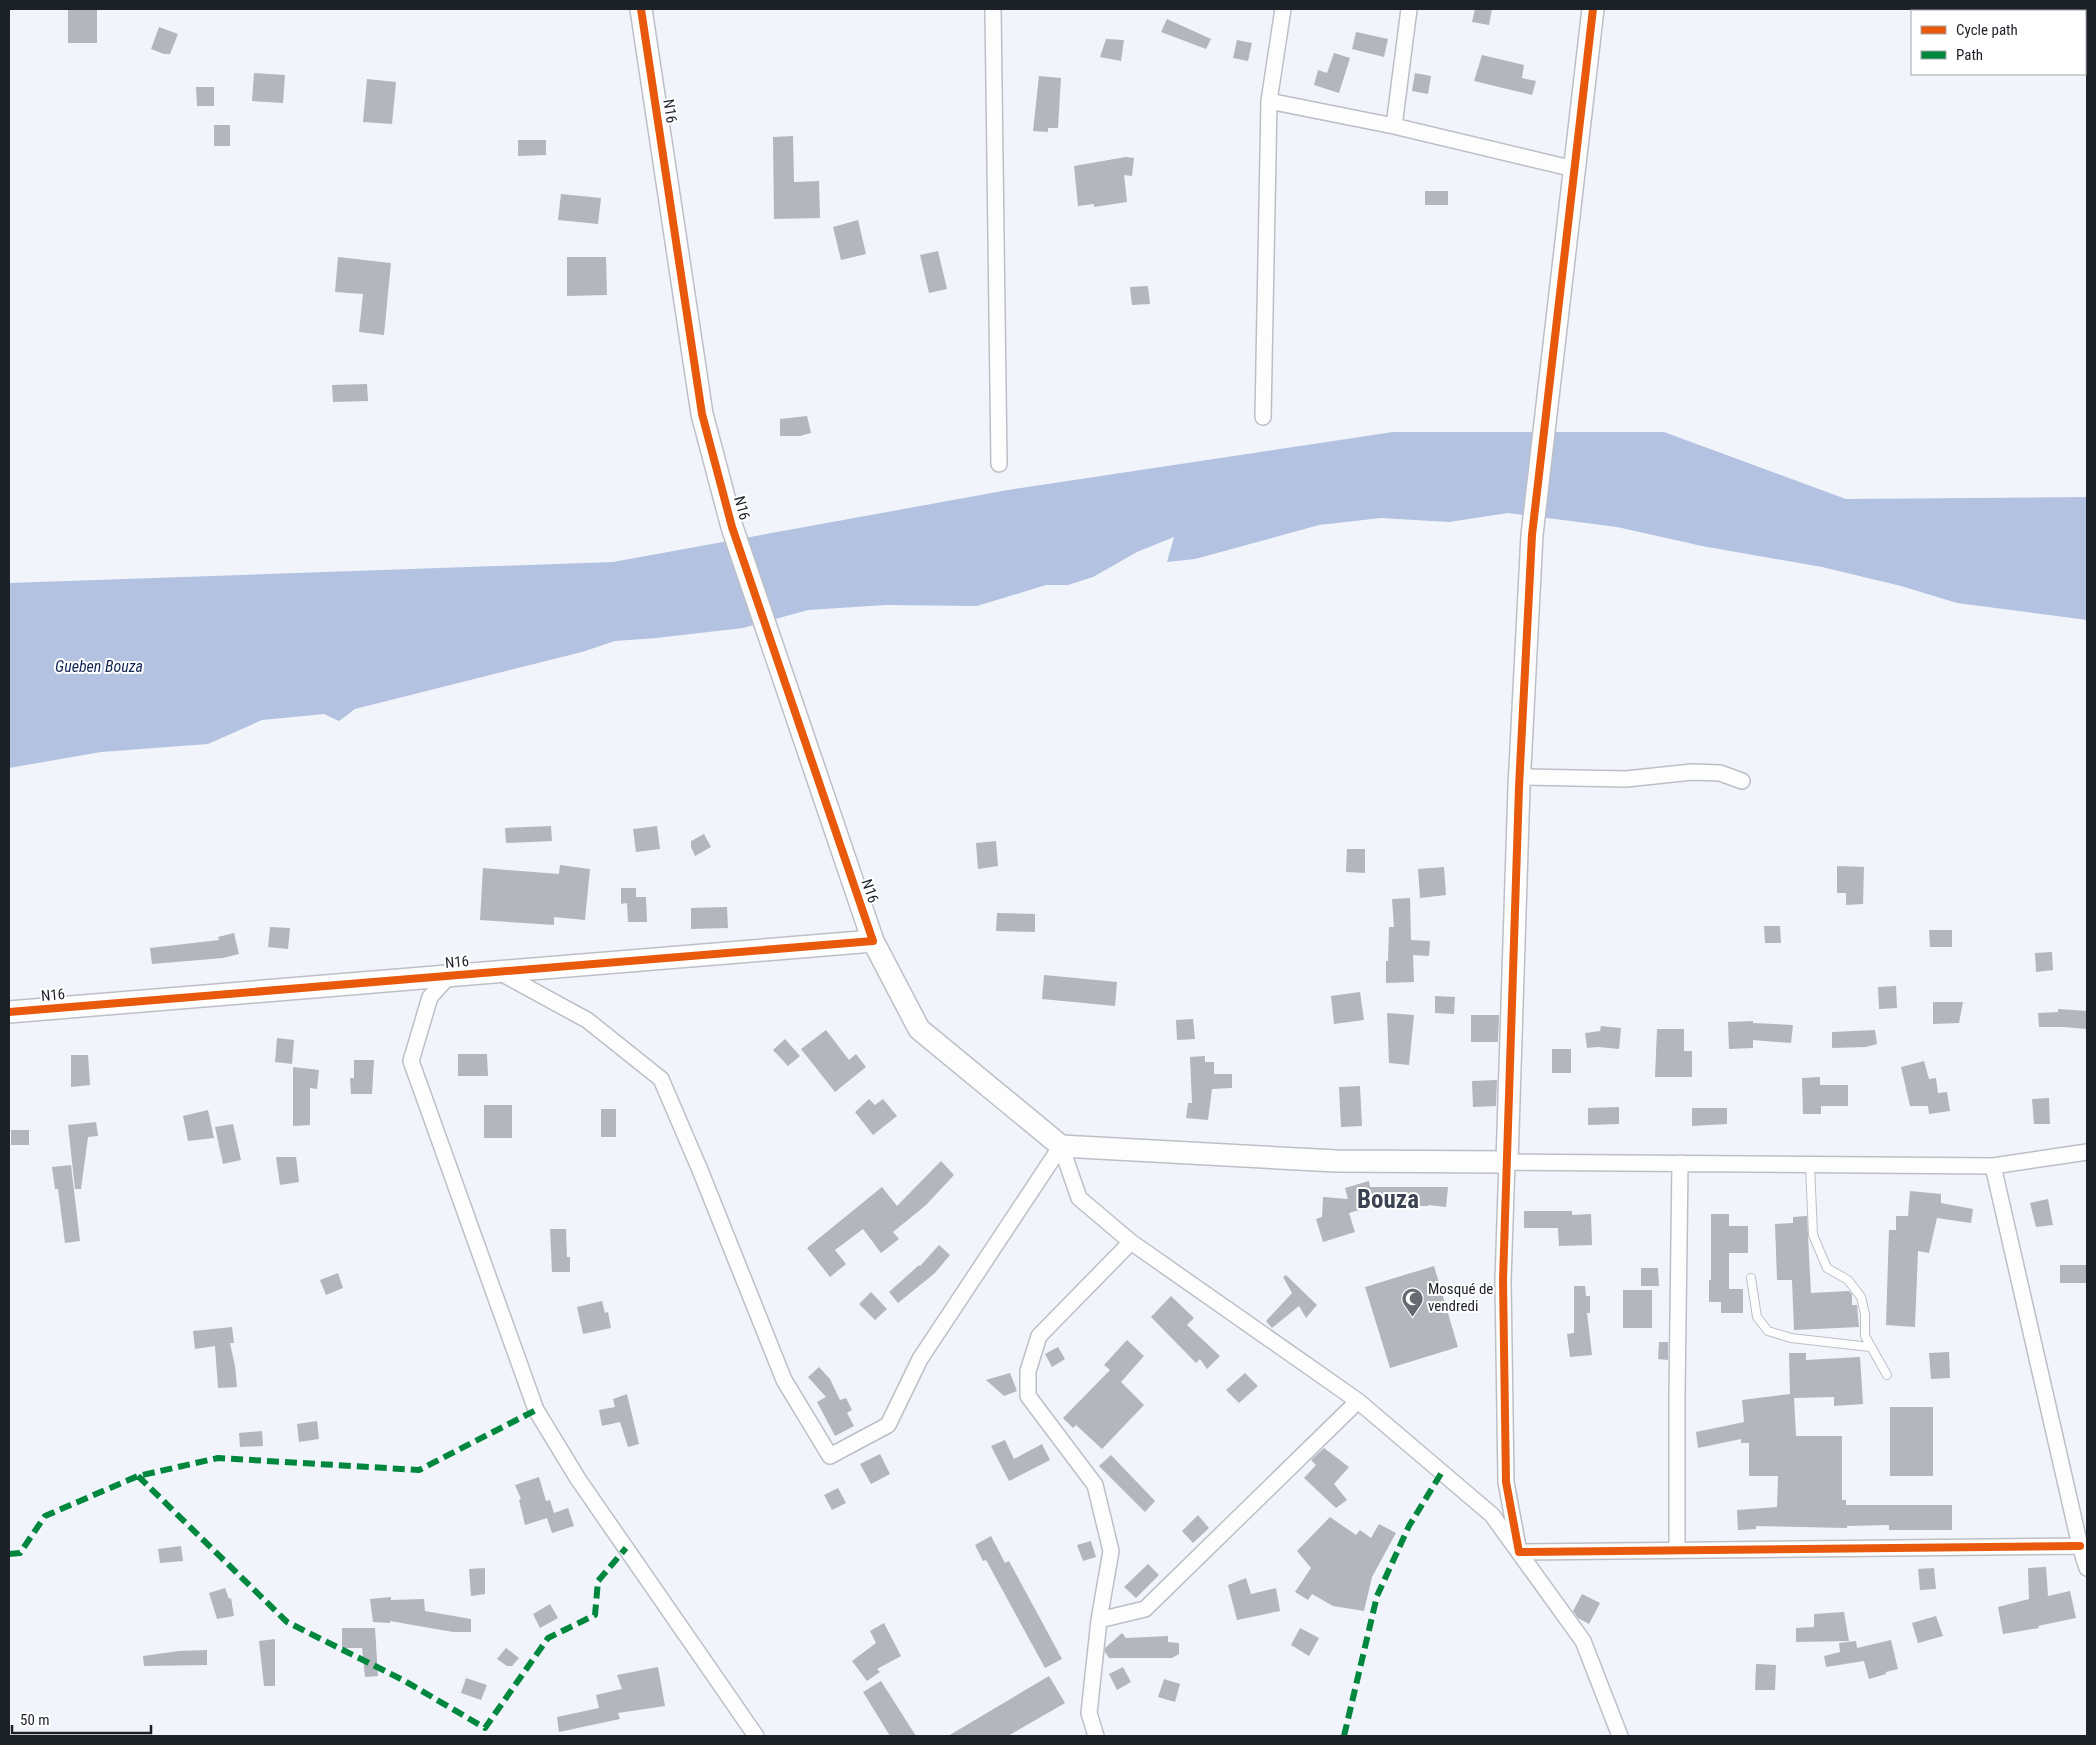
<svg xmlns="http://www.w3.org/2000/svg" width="2096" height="1745" font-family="'Roboto Condensed',sans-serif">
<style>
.water{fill:#b3c2e1}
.building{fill:#b3b6bd}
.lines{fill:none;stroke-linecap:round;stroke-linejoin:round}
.lane-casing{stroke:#bcc0c6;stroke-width:10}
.street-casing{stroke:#bcc0c6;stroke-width:18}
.secondary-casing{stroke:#bcc0c6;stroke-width:24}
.lane{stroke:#fdfdfe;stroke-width:8}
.street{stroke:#fdfdfe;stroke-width:15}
.secondary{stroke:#fdfdfe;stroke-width:21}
.quiet{stroke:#00873e;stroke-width:6;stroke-dasharray:12 6;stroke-linecap:butt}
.cycleway-casing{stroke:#fff;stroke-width:11}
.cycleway{stroke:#e8590c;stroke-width:8}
.labels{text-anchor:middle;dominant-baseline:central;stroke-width:4;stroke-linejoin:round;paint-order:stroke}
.street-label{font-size:15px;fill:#1c2027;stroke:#fff}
.poi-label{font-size:15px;fill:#1c2027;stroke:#fff;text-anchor:start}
.water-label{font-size:16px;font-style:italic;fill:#112557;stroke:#fff}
.town-label{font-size:25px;font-weight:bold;fill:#3c4453;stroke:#fff}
</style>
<rect width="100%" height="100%" fill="#f1f4fb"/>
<path class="water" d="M1393,432H1664L1846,499L2087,497V620L1957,603L1901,586L1822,567L1702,546L1617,527L1508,513L1449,522L1381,518L1319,525L1195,559L1167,562L1174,537L1137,552L1093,577L1068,585H1046L977,606L886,605L808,610L743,628L656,638L615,641L582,652L355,709L339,721L324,714L262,720L208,744L101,752L9,768V583L613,562L1008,490Z"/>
<path class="building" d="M68,9H97V43H68Z
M1475,9H1492L1489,25L1472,22Z
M1167,19L1211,39L1206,49L1161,32Z
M159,27L178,34L170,54H164L151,49Z
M1356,32L1388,39L1384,57L1352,49Z
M1106,39L1124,40L1121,61L1100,57Z
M1237,40L1252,43L1248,61L1233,58Z
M1334,53L1350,58L1339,93L1314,85L1318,70L1327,73Z
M1482,55L1524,65L1522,78L1536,81L1532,95L1474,81Z
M254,73L285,75L283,103L252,101Z
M1415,73L1431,76L1428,94L1412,91Z
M1039,76L1061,78L1058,128H1048V132L1033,131Z
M367,79L396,82L392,124L363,122Z
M196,87H214V106H197Z
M214,125H230V146H214Z
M793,136L794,182L819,181L820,218L774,219L773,137Z
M518,140H546V155L518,156Z
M1126,157L1134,158L1132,176L1124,175L1127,202L1094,207V204L1078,206L1074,166Z
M1425,191H1448V205H1425Z
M561,194L601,198L598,224L558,220Z
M858,220L866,254L841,260L833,227Z
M938,251L947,289L929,293L920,255Z
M338,257L391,263L384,335L359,332L363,294L335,292Z
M567,257H606L607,295L567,296Z
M1148,286L1150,304L1132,305L1130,287Z
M367,384L368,401L333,402L332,385Z
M807,416L811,433L800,436H780V419Z
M551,826L552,841L506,843L505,828Z
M657,826L660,849L636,852L633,829Z
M704,834L711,847L695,856L691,847V841Z
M996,841L998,866L978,869L976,843Z
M1347,849H1365V873L1346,872Z
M560,865L590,869L585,920L554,917V925L480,920L483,868L559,874Z
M1837,866L1864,867L1863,904L1846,905V893H1837Z
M1444,867L1446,895L1420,898L1418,869Z
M621,888H636V897H646L647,922H628L627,903L621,904Z
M1410,898L1411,940L1430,941L1429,956L1413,955L1414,982L1386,983V961H1388L1389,927H1394L1392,899Z
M727,907L728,928L691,929V908Z
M997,913L1035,914V932L996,931Z
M1764,926H1780L1781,943H1765Z
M270,927L290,928L288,949L268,947Z
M1929,930H1952V947H1930Z
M234,933L239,954L223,958L152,964L150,948L219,940L218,937Z
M2052,952L2053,970L2036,972L2035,953Z
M1044,975L1117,982L1115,1006L1042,999Z
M1896,986L1897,1008L1879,1009L1878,987Z
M1360,992L1364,1020L1334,1024L1331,996Z
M1435,996L1455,997L1454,1014L1435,1013Z
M1933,1002H1963L1959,1023L1933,1024Z
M2058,1009L2087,1011V1029L2063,1027H2039L2038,1013L2058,1012Z
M1387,1013L1414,1015L1409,1065L1389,1063Z
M1471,1015H1499L1498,1042H1471Z
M1193,1019L1195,1039L1177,1040L1176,1020Z
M1753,1021V1023L1793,1025L1791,1043L1753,1040V1048L1729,1049L1728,1022Z
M1601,1026L1621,1028L1619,1049L1598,1047L1587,1048L1585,1033L1600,1031Z
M1657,1029H1684V1051H1692V1077H1655Z
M826,1030L849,1060L856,1054L866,1067L835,1092L801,1049Z
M1875,1030L1877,1044L1866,1047L1832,1048V1032Z
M277,1038L294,1040L292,1064L275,1062Z
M785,1039L800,1056L788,1066L773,1050Z
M1552,1049H1571V1073H1552Z
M458,1054H487L488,1076H458Z
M71,1055H88L90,1085L71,1087Z
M1205,1056V1062H1214V1074H1232V1088L1212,1089L1208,1120L1186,1118L1188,1103H1192L1190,1057Z
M354,1060H374L372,1094H351L350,1078H354Z
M1924,1061L1929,1079L1936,1078L1938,1093L1947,1092L1950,1111L1929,1114L1928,1106H1910L1901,1067Z
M293,1067L319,1070L317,1089L310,1088V1125L293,1126Z
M1820,1077V1085H1848V1106H1821V1114H1803L1802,1078Z
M1497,1080L1496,1106L1473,1107L1472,1081Z
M1360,1086L1362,1126L1341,1127L1339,1087Z
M2049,1098L2050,1124H2034L2032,1099Z
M869,1099L875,1105L883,1099L897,1116L873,1135L855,1112Z
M484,1105H512V1138H484Z
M1619,1107V1124L1588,1125V1108Z
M1692,1108H1727V1124L1692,1126Z
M601,1109H616V1137H601Z
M208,1110L214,1138L188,1141L183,1116Z
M96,1122L98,1136L88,1137L81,1189H75L68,1125Z
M233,1124L241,1160L223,1164L215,1127Z
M11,1130H29V1145H11Z
M276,1157H296L299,1182L280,1185Z
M941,1161L954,1175L926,1205L893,1232L899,1239L881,1253L863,1229L835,1250L846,1264L830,1277L807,1248L882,1187L897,1206Z
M71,1165L80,1241L65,1243L58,1189H55L52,1167Z
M1369,1181L1370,1187H1448L1446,1207L1428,1205V1206H1373L1349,1213L1355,1232L1323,1242L1316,1219L1322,1217L1323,1197L1348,1199L1345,1188Z
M1910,1191L1941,1194V1203L1973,1209L1971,1223L1937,1218L1929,1253L1918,1251L1915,1327L1886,1325L1889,1230H1896V1216H1908Z
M2048,1199L2053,1225L2036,1227L2030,1203Z
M1524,1211H1572V1215L1591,1214L1592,1245L1559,1246L1558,1228H1524Z
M1711,1214H1729V1226H1748V1253H1729V1289H1743V1313H1721V1302H1709V1280H1711Z
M1807,1216L1811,1293L1849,1291L1852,1294V1305H1857L1859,1327L1794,1330L1792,1280H1777L1775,1224L1793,1223V1217Z
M550,1229H566L567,1257H570V1272H552Z
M939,1245L950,1255L935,1273L898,1303L889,1292L919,1265L920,1266Z
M2060,1265H2086V1283H2060Z
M1434,1266L1458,1347L1390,1368L1365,1287Z
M1641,1268H1658L1659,1286H1641Z
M338,1273L343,1288L326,1295L320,1280Z
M1286,1275L1317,1305L1306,1318L1299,1306L1272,1328L1266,1321L1292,1293L1283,1277Z
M1574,1286H1585L1586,1296H1590V1313H1587L1592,1355L1570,1357L1567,1334L1574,1333Z
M1623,1290H1652V1328H1623Z
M871,1292L887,1309L875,1320L859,1304Z
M1171,1296L1194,1318L1187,1325L1220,1356L1207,1369L1200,1359L1196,1363L1151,1317Z
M602,1301L605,1313L608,1312L611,1328L583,1334L577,1307Z
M232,1327L234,1343H230L235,1366L237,1387L218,1388L215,1346L195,1349L193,1331Z
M1127,1340L1144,1356L1121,1382L1144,1405L1102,1449L1076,1425L1073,1428L1063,1418L1110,1370L1104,1365Z
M1659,1342H1668V1360L1658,1359Z
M1058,1347L1065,1359L1052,1367L1045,1354Z
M1949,1352L1950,1378L1931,1379L1929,1353Z
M1789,1353H1806V1360L1860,1357L1863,1404L1834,1406V1397L1794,1398L1796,1436H1842V1500H1846V1505H1952V1530H1889V1525L1847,1526V1528L1756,1526V1529L1738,1530L1737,1510L1777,1507L1778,1476H1749V1443H1741V1439L1698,1448L1696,1432L1744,1422L1742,1400L1790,1394Z
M819,1367L830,1379L840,1400L846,1398L852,1410L847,1413L854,1426L835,1436L817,1402L826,1397L808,1377Z
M1010,1373L1017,1391L1004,1396L986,1380Z
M1245,1373L1258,1386L1239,1403L1226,1390Z
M627,1394L639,1444L628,1447L620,1422L602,1426L599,1410L615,1407L613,1399Z
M1890,1407H1933V1476H1890Z
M317,1421L319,1439L299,1442L297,1424Z
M262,1431L263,1446L240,1447L239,1433Z
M1005,1440L1014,1459L1042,1444L1050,1460L1009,1481L991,1446Z
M1324,1448L1349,1467L1334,1484L1347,1500L1336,1508L1304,1478L1316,1465L1311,1460Z
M880,1454L890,1474L871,1484L860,1464Z
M1111,1455L1155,1501L1145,1512L1099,1466Z
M539,1477L546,1501L550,1500L554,1513L568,1508L574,1526L552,1533L547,1518L525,1525L519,1500L521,1499L515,1485Z
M838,1488L846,1503L832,1510L824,1495Z
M1198,1515L1209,1528L1193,1543L1182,1531Z
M1330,1517L1356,1535L1360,1530L1371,1538L1379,1524L1396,1533L1372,1577L1364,1611L1333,1606L1312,1594L1308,1600L1295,1592L1311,1568L1297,1551Z
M991,1536L1005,1563L1009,1561L1062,1659L1045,1668L986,1560L983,1561L975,1545Z
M1091,1541L1096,1557L1083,1561L1077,1545Z
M181,1546L183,1561L160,1563L158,1549Z
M1148,1564L1159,1575L1136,1598L1124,1587Z
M2046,1567L2048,1596L2070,1591L2076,1618L2038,1626L2039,1628L2003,1634L1998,1607L2029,1599L2028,1568Z
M485,1568V1594L471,1596L469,1569Z
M1934,1568L1936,1589L1920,1590L1918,1569Z
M1246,1578L1251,1594L1276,1588L1280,1611L1237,1620L1228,1585Z
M225,1588L229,1599L231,1598L234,1616L217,1619L209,1593Z
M1582,1594L1600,1603L1589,1624L1578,1618L1573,1611Z
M391,1597V1600L424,1599L425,1611L471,1619V1632H453L390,1621V1623L373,1622L370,1599Z
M550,1604L558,1618L540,1628L533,1614Z
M1844,1612L1849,1641L1796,1642V1628L1814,1627V1614Z
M1936,1616L1943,1636L1918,1643L1912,1623Z
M884,1623L901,1656L877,1669L880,1672L867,1681L852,1661L876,1643L870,1631Z
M342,1628H375L378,1676L365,1677L362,1648H342Z
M1300,1628L1319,1638L1309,1656L1291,1645Z
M1122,1633L1126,1638L1168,1636V1642L1179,1643V1654L1172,1658H1109L1105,1652V1648Z
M275,1639V1686H264L259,1641Z
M1891,1640L1898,1669L1886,1672V1674L1869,1679L1864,1661L1826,1667L1824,1656L1840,1652L1839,1643L1856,1641L1857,1648Z
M506,1648L519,1658L512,1666H507L497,1659Z
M207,1650V1665L144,1666L143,1656L179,1651Z
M1756,1664L1776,1665L1775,1690H1755Z
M658,1667L665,1706L618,1713L620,1719L559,1732L557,1717L599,1708L596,1695L622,1689L617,1675Z
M1123,1667L1131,1682L1117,1690L1109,1674Z
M1049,1676L1065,1703L1008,1736H948Z
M466,1678L487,1685L481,1700L461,1693Z
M1164,1679L1180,1684L1175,1702L1158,1697Z
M881,1681L916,1736H890L863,1692Z"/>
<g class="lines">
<defs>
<path id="lane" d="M1810,1165L1813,1235L1827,1268L1848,1280L1861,1297L1865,1314V1336L1887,1375
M1751,1278L1757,1317L1768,1331L1791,1338L1870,1347"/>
<path id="street" d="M993,9L999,464
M1283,9L1269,101L1394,126
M1409,9L1394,126L1574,169
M1263,417L1269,101
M1519,777L1626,779L1692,772L1720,773L1742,781
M499,972L587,1020L661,1079L700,1170L784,1380L830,1456L888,1425L920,1359L1061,1146
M449,976L430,997L411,1061L536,1410L578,1479L756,1736
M1061,1146L1079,1198L1131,1242L1358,1401L1492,1515L1583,1641L1620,1736
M1993,1166L2080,1546L2087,1568
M2080,1546L1519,1552L1506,1482L1503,1280L1507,1162L1993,1166L2087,1152
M1677,1550V1395L1680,1163
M1099,1620L1111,1551L1095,1485L1028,1396V1371L1039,1336L1131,1242
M1096,1736L1089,1713L1099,1620L1145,1609L1358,1401"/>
<path id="secondary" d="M873,941L919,1029L1061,1146L1336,1161L1507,1162L1519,787L1532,535L1593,9
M9,1012L873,941L732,527L702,414L641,9"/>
</defs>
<use href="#lane" class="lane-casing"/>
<use href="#street" class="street-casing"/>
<use href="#secondary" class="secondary-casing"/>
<use href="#lane" class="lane"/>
<use href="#street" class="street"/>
<use href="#secondary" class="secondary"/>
<path class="quiet" d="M138,1476L287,1622L403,1680L485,1728L548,1638L595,1615L598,1581L626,1548
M9,1554L20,1553L45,1516L138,1476L218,1458L419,1470L536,1410
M1344,1736L1377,1596L1409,1526L1442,1472"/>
<defs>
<path id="cycleway" d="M1593,9L1532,535L1519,787L1503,1280L1506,1482L1519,1552L2080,1546
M9,1012L873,941L732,527L702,414L641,9"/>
</defs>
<use href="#cycleway" class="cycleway-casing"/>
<use href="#cycleway" class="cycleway"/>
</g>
<defs>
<symbol id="mosque-pin" viewBox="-11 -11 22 30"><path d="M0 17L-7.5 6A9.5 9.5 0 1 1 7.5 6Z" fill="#676a71" stroke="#fff"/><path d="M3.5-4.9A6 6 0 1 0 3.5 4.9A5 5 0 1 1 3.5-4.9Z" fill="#fff"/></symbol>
</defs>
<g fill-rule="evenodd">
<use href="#mosque-pin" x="1400" y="1286" width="25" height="34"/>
</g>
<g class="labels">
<g class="street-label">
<text transform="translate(670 111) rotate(81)">N16</text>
<text transform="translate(742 508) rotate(75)">N16</text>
<text transform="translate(870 891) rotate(71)">N16</text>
<text transform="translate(457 962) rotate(-5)">N16</text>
<text transform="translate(53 995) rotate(-5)">N16</text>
</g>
<g class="poi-label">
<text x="1428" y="1289">Mosqué de<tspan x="1428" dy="17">vendredi</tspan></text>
</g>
<g class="water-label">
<text x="99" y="666">Gueben Bouza</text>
</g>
<g class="town-label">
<text x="1388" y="1199">Bouza</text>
</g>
</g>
<rect width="2096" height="1745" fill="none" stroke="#1c2027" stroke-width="20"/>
<rect x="1911" y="10" width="175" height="65" fill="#ffffff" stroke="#a4a6a9"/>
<rect x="1921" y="26" width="25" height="8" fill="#e8590c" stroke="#a4a6a9"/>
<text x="1956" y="35" font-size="15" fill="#1c2027">Cycle path</text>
<rect x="1921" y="51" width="25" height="8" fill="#00873e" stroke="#a4a6a9"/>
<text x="1956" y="60" font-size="15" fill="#1c2027">Path</text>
<path d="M12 1725v8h139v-8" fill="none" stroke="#1c2027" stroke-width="2.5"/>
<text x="20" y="1725" font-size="15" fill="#1c2027" stroke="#ffffff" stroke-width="4" paint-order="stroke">50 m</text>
</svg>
